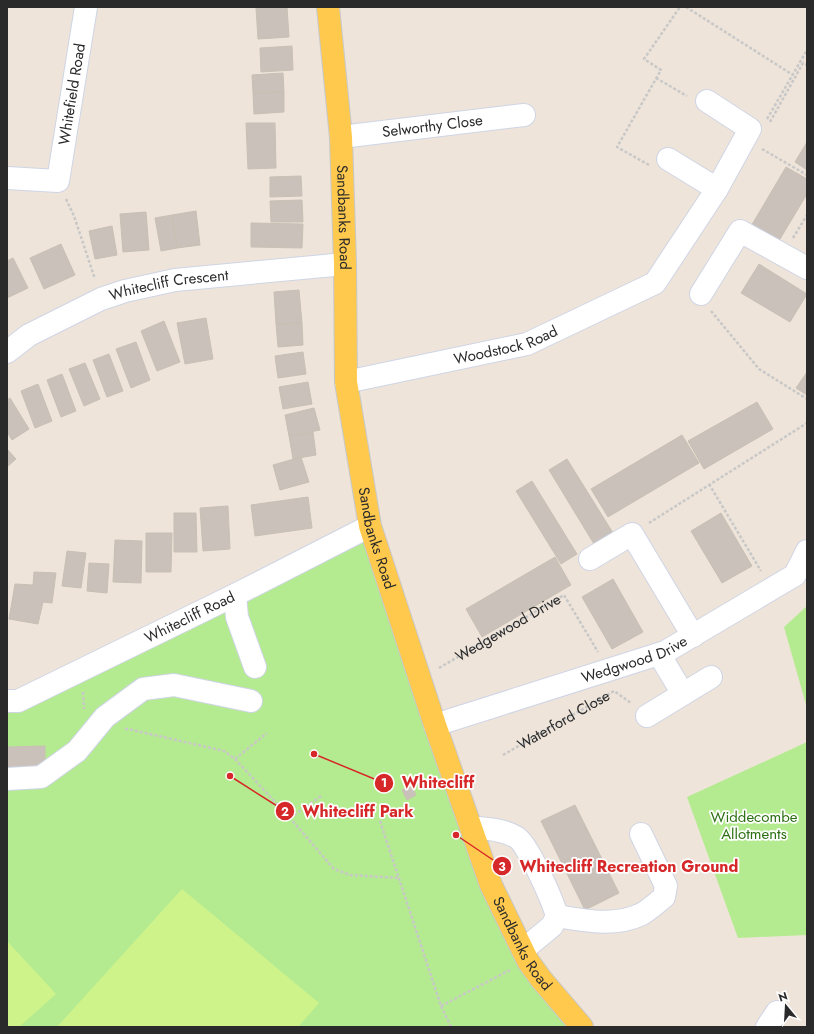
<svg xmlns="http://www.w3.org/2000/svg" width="814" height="1034" font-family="Jost,sans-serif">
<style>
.green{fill:#b5eb90}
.pitch{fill:#cef38b}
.building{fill:#c9c1ba;stroke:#c9c0b4}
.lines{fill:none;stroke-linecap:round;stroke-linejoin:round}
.minor-casing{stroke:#cfd5e5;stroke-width:24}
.major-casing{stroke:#c8c8c8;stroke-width:24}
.path{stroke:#c8c8c8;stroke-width:2.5;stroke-dasharray:3 2;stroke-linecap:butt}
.minor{stroke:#fff;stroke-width:22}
.major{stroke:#ffc94e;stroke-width:22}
.labels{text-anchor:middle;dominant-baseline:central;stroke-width:3.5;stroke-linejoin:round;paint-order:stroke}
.street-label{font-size:15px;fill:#2a2a2a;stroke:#fff}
.park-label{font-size:15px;fill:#2c6f12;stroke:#fff}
.leader{fill:none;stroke:#d62828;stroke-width:1.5}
.callout-dot{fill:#d62828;stroke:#fff;stroke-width:1.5}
.mark-label{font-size:12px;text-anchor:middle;font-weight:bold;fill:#fff}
.callout-label{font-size:16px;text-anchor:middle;font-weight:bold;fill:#d62828;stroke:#fff;stroke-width:3.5;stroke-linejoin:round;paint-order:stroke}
</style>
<rect width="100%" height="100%" fill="#eee4da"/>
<path class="green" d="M370,526L491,885L573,1027H7V701Z
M807,606V708L784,627Z
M807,742V935L738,938L687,797Z"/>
<path class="pitch" d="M182,889L319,1003L298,1027H57Z
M7,941L56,994L19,1027H7Z"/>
<path class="building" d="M273,7H287L289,37L258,39L256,8Z
M292,46L293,70L261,72L260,48Z
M283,73L284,92L253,93L252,75Z
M284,92V112L254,114L253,93Z
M246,123H275L276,168L248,169Z
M807,142V170L795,162Z
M786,167L807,179V194L777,244L750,228Z
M301,176L302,196L270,197V177Z
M302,200L303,222H271L270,201Z
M196,211L200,245L177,248L172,215Z
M146,212L149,250L123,252L120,214Z
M172,215L177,248L161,251L155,218Z
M251,223L303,224L302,248L251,247Z
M112,226L117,255L95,259L89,231Z
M61,244L75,275L44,289L30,258Z
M13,258L28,288L7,298V261Z
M759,264L807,294L790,322L741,293Z
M299,290L302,323L276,324L274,292Z
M206,318L213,359L185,364L177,323Z
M164,321L180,362L157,371L141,331Z
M302,323L303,345L278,347L276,324Z
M136,342L150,380L131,388L116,349Z
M303,352L306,374L278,378L275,356Z
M109,354L123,391L107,397L93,360Z
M85,363L100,399L84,406L69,369Z
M807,372V395L796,388Z
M62,374L76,411L61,417L47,380Z
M308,382L312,404L283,409L279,387Z
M38,384L52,421L35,428L21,391Z
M10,398L29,429L12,440L7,432V400Z
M757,402L773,429L704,469L688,441Z
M314,408L320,430L289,436L285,415Z
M313,432L316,455L293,459L289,436Z
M682,435L699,463L608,517L591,489Z
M7,449L16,459L7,467Z
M301,457L309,482L280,490L273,465Z
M567,459L613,533L594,544L549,470Z
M532,481L577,554L561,564L516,491Z
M308,497L312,528L255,536L251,505Z
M228,506L230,549L203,551L200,508Z
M174,513H196L197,552H174Z
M721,513L752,566L722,583L691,531Z
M146,533H172L171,572H146Z
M115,540L142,541L141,583L113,582Z
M67,551L86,553L81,588L62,586Z
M555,557L571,585L482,637L466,609Z
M89,563L109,564L107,593L87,591Z
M34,572L56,573L52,603L43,602L38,624L9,619L15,584L33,585Z
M613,579L643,632L612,649L582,597Z
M45,746V770L7,771V747Z
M411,785L416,795L407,800L402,790Z
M575,805L619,893L585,910L541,821Z"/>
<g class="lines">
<defs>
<g id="minor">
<path id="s3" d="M341,137L524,115"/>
<path d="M668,159L717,189"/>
<path id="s4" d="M7,178L58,181L86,7"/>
<path d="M701,294L740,231L807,268"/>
<path id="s5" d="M7,352L29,335L101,299L125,291L175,280L345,264"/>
<path id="s6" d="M346,382L527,344L655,283L717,189L750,129L707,101"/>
<path d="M590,559L632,534L693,636"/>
<path d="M235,595L237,617L255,667"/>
<path d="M683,694L711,677"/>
<path id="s7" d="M7,701H18L235,595L370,526"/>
<path d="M647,716L683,694L659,654"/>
<path id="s8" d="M435,725L665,652L795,575L807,551"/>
<path d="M7,779L41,777L77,751L105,717L143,689L174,685L251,701"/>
<path d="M471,827C485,829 503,829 516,837C528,843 553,902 557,916L552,926L523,950"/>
<path d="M557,916C586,921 615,927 642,914C650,909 657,903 664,897L666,886L641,834"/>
<path d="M767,1027L777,1012"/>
</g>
<g id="major">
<path id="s9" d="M328,7L341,137L345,264L346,382L370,526L435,725L491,885L528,961L541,979L582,1027"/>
</g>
</defs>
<use href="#minor" class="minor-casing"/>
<use href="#major" class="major-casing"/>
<g class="path">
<path d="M686,7L793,75"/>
<path d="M656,78L687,96"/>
<path d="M767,119L807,50"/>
<path d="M770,122L803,63L807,65"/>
<path d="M762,149L807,175"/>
<path d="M649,165L617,147L661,70L644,59L680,7"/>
<path d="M66,199L74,216L95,279"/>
<path d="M793,238L807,215"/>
<path d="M711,311L759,369L807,399"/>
<path d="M709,484L761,571"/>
<path d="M649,523L807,423"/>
<path id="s1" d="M439,668L564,595L598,652"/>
<path d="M83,692L84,709"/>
<path d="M125,729H128L224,751L235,759L290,818L334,869L350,875L399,878"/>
<path id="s2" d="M503,755L614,691L631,703"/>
<path d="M235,759L267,733"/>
<path d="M290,818L321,796"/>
<path d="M380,821L441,1006L451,1027"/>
<path d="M441,1006L510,970"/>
</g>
<use href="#minor" class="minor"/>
<use href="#major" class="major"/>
</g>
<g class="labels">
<g class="street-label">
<text stroke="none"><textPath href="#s4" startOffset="139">Whitefield Road</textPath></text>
<text stroke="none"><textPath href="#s3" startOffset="92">Selworthy Close</textPath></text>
<text stroke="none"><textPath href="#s9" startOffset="211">Sandbanks Road</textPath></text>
<text stroke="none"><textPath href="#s5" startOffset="178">Whitecliff Crescent</textPath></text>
<text stroke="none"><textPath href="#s6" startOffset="164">Woodstock Road</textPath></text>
<text stroke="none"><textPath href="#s9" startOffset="535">Sandbanks Road</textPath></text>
<text stroke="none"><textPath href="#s7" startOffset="202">Whitecliff Road</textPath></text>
<text stroke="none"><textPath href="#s1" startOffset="80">Wedgewood Drive</textPath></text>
<text stroke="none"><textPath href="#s8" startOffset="210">Wedgwood Drive</textPath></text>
<text stroke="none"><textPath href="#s2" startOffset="70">Waterford Close</textPath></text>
<text stroke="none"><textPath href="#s9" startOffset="967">Sandbanks Road</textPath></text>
</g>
<g class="park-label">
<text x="754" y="817">Widdecombe<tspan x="754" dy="17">Allotments</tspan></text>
</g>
</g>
<path class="leader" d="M314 754L384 783M230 776L285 811M456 835L502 866"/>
<g class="callout-dot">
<circle cx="314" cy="754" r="4"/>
<circle cx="230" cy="776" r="4"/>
<circle cx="456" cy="835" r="4"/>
<circle cx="384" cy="783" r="10"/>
<circle cx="285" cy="811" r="10"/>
<circle cx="502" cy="866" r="10"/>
</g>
<g class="mark-label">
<text x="384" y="787">1</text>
<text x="285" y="816">2</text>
<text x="502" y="871">3</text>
</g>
<g class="callout-label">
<text x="438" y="788">Whitecliff</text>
<text x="358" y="817">Whitecliff Park</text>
<text x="629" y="872">Whitecliff Recreation Ground</text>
</g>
<rect width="814" height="1034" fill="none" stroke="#2a2a2a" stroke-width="16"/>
<g transform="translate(786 1006) rotate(342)" stroke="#ffffff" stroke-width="3" paint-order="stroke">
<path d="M0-3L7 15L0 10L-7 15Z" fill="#2a2a2a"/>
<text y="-6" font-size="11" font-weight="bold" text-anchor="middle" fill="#2a2a2a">N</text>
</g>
</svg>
